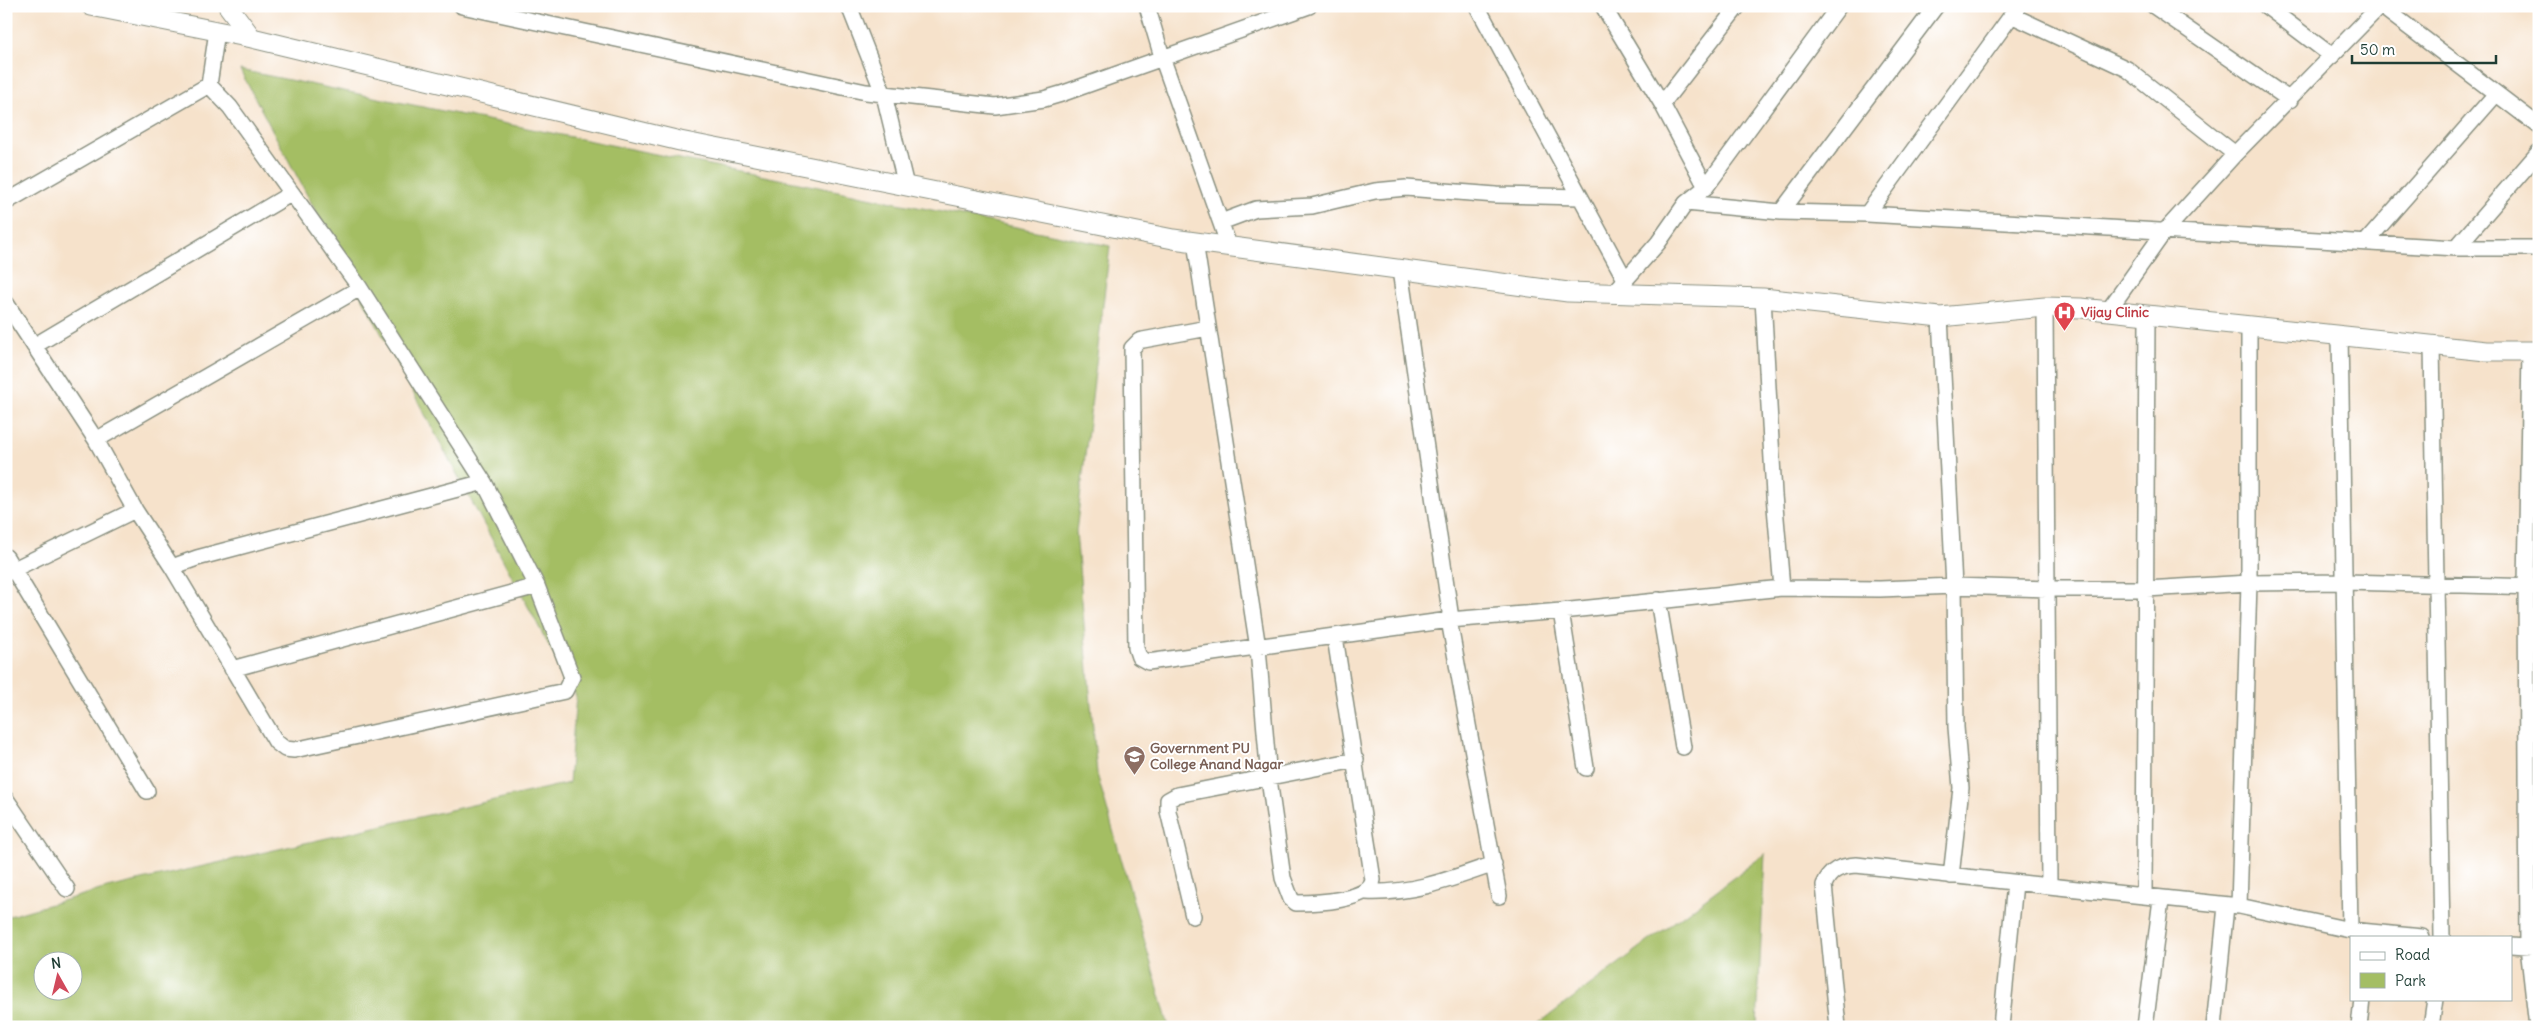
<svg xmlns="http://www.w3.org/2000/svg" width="2545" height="1033" font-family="Delius,sans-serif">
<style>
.green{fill:#a4be64;stroke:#627e4c;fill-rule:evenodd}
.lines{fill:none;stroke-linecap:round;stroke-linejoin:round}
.minor-casing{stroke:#8a9080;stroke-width:18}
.tertiary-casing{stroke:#8a9080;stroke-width:21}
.minor{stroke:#fff;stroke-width:15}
.tertiary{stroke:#fff;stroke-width:19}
.labels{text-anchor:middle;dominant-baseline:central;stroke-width:4;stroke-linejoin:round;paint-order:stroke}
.health-label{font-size:14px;font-weight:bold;fill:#be3a42;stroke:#fff;text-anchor:start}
.education-label{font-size:14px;font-weight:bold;fill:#785e54;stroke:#fff;text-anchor:start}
</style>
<rect width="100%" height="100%" fill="#fff"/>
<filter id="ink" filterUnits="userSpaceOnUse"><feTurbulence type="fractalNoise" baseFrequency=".02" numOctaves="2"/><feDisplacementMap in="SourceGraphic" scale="10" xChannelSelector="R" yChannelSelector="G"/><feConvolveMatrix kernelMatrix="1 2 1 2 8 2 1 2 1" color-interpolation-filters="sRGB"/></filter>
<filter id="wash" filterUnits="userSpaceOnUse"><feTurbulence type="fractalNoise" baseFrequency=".0096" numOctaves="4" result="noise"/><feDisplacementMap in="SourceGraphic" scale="20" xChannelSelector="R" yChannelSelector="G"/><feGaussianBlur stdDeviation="1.12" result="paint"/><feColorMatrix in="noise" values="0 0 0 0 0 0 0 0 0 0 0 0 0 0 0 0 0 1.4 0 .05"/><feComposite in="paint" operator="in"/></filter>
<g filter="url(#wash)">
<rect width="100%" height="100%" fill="#f6e2cb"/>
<path class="green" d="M240,70L1110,246L1076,532L1097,774L1169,1027H6V917L107,888L569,783L576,696ZM42,960H72V990H42Z
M1765,853L1757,1027H1534L1765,854Z"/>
</g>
<g filter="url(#ink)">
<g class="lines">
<defs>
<path id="minor" d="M462,6L866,92L995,106L1044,99L1061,94L1309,6
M849,6L884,95L906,186
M1147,6L1163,60L1229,246
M1477,6L1626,281
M1603,6L1662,104L1706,187
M2154,6L2290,100
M2266,6L2332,56
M2381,6L2539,126
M2011,15L2127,69L2235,154
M1662,104L1738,6
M6,202L209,85L217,31
M1686,203L1781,212L1867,214L2456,248H2539
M1781,212L1936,6
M1867,214L2017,8
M1221,222L1256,209L1312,206L1375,191L1406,188L1496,195L1580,197
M1195,242L1258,648L1269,779L1283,878L1291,899L1296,903C1315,903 1370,901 1373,880L1335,637
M2366,242L2496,94
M2456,248L2539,152
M1400,270L1450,612L1449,620L1499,896
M1613,294L1658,243L1686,203L1706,187L1839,6
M1763,298L1774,495L1782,588
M6,303L96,440L135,510L172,567L276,742L285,749L294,750L565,691L572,677L537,586L484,482L360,288L230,107L209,85
M2045,307L2047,589H2146L2249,583L2345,582L2539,587
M2108,311L2164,232L2235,154L2380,6
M1208,328L1143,340L1139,341L1132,348L1136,648L1139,657L1148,662L1449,620L1561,611L1782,588L1880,589L1954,586L1940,317
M2340,335L2350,930
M2432,345L2442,937
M34,346L292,193
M2530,351L2526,586L2528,947L2537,1027
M96,440L360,288
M6,557L147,791
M172,567L197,558L484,482
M6,573L135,510
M1658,600L1683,747
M1561,611L1586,768
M232,669L537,586
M6,799L67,889
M1951,876L1961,788L1956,727L1954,586L2047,589L2049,886L2239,906L2350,930L2422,937
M1366,892C1413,894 1451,879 1494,864
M2144,896L2147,315
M2239,906L2249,583V326
M1193,916L1168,811V800L1177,795L1356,760
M2511,946L2539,948
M1838,1027L1824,885C1830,870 1840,866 1856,865L2049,886
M2001,1027L2015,883
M2145,1027L2161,899
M2214,1027L2226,906
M2359,1027L2362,999
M2431,1027L2435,999"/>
<path id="tertiary" d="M91,6L252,38L680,141L1173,239L1568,292L1763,298L1940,317L2045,307L2081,308L2486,351H2539
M228,6L252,38"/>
</defs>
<use href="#minor" class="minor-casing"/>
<use href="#tertiary" class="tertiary-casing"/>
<use href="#minor" class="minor"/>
<use href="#tertiary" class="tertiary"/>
</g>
</g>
<defs>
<symbol id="hospital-pin" viewBox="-11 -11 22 30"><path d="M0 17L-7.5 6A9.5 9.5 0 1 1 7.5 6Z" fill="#e0444e" stroke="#fff"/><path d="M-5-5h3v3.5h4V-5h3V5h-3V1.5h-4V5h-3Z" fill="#fff"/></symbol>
<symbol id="university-pin" viewBox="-11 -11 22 30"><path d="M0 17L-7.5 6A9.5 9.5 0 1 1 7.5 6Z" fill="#8d6e63" stroke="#fff"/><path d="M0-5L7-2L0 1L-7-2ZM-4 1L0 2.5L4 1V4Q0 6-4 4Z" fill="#fff"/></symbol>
</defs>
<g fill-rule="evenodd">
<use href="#hospital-pin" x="2052" y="300" width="25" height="34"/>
<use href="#university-pin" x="1122" y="744" width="25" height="34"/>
</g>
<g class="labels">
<g class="health-label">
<text x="2081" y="312">Vijay Clinic</text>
</g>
<g class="education-label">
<text x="1150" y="748">Government PU<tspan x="1150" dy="16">College Anand Nagar</tspan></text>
</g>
</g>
<rect width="2545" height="1033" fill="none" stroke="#fff" stroke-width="25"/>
<rect x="2350" y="936" width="162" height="65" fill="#ffffff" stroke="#a5b1ae"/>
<rect x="2360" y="952" width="25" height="8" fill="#ffffff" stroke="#a5b1ae"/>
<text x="2395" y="960" font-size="15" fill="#1f3d34">Road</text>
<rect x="2360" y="973" width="25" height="15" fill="#a4be64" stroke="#a5b1ae"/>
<text x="2395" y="986" font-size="15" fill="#1f3d34">Park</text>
<g transform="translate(58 976) rotate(352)"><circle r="24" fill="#ffffff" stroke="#a5b1ae"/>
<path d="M0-4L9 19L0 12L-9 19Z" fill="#d1495b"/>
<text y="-8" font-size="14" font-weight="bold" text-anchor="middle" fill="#1f3d34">N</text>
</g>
<path d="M2352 55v8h144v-8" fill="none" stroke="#1f3d34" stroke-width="2.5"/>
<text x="2360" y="55" font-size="15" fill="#1f3d34" stroke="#ffffff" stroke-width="4" paint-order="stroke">50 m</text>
</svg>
